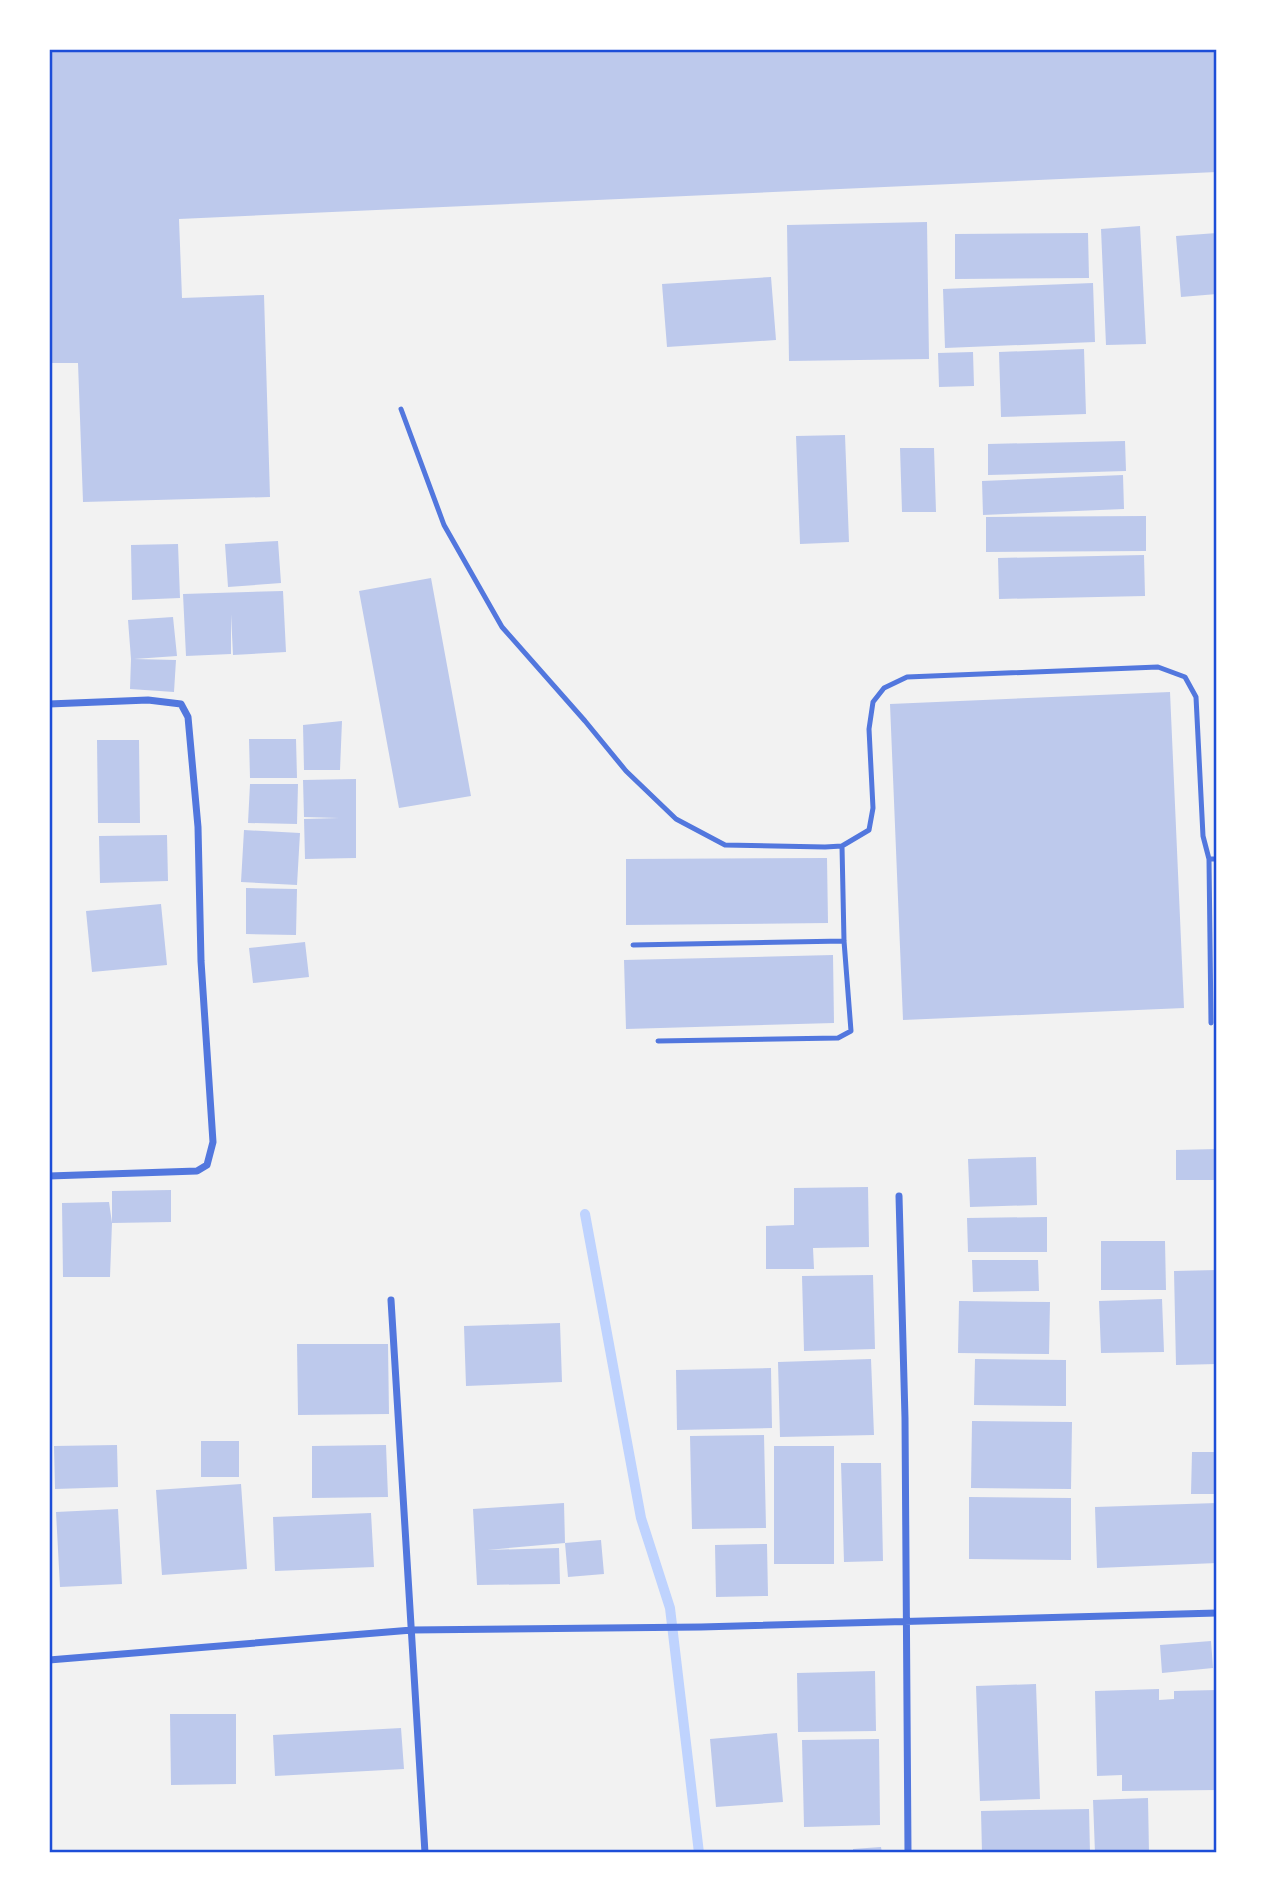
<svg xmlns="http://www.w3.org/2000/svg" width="1266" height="1902" font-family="'Varela Round',sans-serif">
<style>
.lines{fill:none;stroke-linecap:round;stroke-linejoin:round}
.stream{stroke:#bfd3fe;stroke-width:10}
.building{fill:#bdc9ec}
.service{stroke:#5277de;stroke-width:5}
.minor{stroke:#5277de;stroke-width:7}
.neatline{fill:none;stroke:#1d4ed8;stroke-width:2.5}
</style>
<rect width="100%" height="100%" fill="#f2f2f2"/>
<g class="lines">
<path class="stream" d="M585,1214L641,1518L670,1608L699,1853"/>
</g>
<path class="building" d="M49,49H1217V172L179,219L182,298L264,295L270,497L83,502L78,363H49Z
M927,222L929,359L789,361L787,225Z
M1140,226L1146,344L1106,345L1101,229Z
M1088,233L1089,278L955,279V234Z
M1217,233V294L1181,297L1176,236Z
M771,277L776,340L667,347L662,284Z
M1093,283L1095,342L945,348L943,289Z
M1084,349L1086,414L1001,417L999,352Z
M973,352L974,386L939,387L938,353Z
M845,435L849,542L800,544L796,436Z
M1125,441L1126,471L988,475V444Z
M900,448H934L936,512H902Z
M1123,475L1124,509L983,515L982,481Z
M1146,516V551L986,552V517Z
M278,541L281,583L228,587L225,544Z
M178,544L180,598L132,600L131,545Z
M1144,555L1145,596L999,599L998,558Z
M431,578L471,796L399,808L359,591Z
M283,591L286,652L233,655L231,614V654L186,656L183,594Z
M173,617L177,656L134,659L176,660L174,692L130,689L131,659L128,620Z
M1170,692L1184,1008L903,1020L890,704Z
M342,721L340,770H304L303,725Z
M249,739H296L297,778H250Z
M97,740H139L140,823H98Z
M356,779V858L305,859L304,819L339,818L304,817L303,780Z
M250,784H298L297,824L248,823Z
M244,830L300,833L297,885L241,882Z
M167,835L168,881L100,883L99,836Z
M827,858L828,923L626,925V859Z
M246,888L297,889L296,935L246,934Z
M161,904L167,965L92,972L86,911Z
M305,942L309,977L253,983L249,948Z
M833,955L834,1023L626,1029L624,960Z
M1217,1149V1180H1176V1150Z
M1036,1157L1037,1205L970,1207L968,1159Z
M868,1187L869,1247L813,1248L814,1269H766V1226L794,1225V1188Z
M171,1190V1222L112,1223V1191Z
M109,1202L112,1223L110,1277H63L62,1203Z
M1047,1217V1252H968L967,1218Z
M1101,1241H1165L1166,1290H1101Z
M972,1260H1038L1039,1291L973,1292Z
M1217,1270V1364L1176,1365L1174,1271Z
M873,1275L875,1349L804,1351L802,1276Z
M1162,1299L1164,1352L1101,1353L1099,1301Z
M959,1301L1050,1302L1049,1354L958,1353Z
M560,1323L562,1382L466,1386L464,1326Z
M297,1344H388L389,1414L298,1415Z
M871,1359L874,1435L780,1437L778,1362Z
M975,1359L1066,1360V1406L974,1405Z
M771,1368L772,1428L677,1430L676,1370Z
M972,1421L1072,1422L1071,1489L971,1488Z
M764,1435L766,1528L692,1529L690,1436Z
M201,1441H239V1477H201Z
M117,1445L118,1487L55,1489L54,1446Z
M386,1445L388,1497L312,1498V1446Z
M774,1446H834V1564H774Z
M1192,1452H1217V1494H1191Z
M841,1463H881L883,1561L844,1562Z
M241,1484L247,1569L162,1575L156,1490Z
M969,1497L1071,1498V1560L969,1559Z
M564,1503L565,1543L601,1540L604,1574L568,1577L565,1543L487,1550L559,1548L560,1584L477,1585L473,1509Z
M1217,1503V1563L1097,1568L1095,1507Z
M118,1509L122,1584L60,1587L56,1512Z
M371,1513L374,1567L275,1571L273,1517Z
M767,1544L768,1596L716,1597L715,1545Z
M1211,1641L1213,1668L1162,1673L1160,1645Z
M875,1671L876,1731L798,1732L797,1673Z
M1036,1684L1040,1799L980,1801L976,1686Z
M1159,1689V1700L1174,1699V1691L1217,1690V1790L1122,1791V1775L1097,1776L1095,1691Z
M170,1714H236V1784L171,1785Z
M401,1728L404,1769L275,1776L273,1735Z
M777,1733L783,1802L716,1807L710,1739Z
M879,1739L880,1825L804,1827L802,1740Z
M1148,1798L1149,1853H1095L1093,1800Z
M1089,1809L1090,1853H982L981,1811Z
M881,1847L882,1853H853V1849Z"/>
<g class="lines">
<path class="service" d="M401,409L444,525L502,627L585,721L626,771L676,819L725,845L825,847L842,846L869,830L873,808L869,729L873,702L884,688L907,677L1158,667L1185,677L1196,697L1203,836L1209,859H1217
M1209,859L1211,1023
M633,945L844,941
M658,1041L838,1038L851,1031L844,941L842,846"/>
<path class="minor" d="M49,704L148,700L181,704L188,717L198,827L201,961L213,1142L207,1165L197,1171L49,1176
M899,1196L905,1418L908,1853
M391,1300L425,1853
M49,1660L412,1630L701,1627L1217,1613"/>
</g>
<rect width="1266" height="1902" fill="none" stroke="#ffffff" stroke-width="102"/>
<rect x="51" y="51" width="1164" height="1800" class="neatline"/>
</svg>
